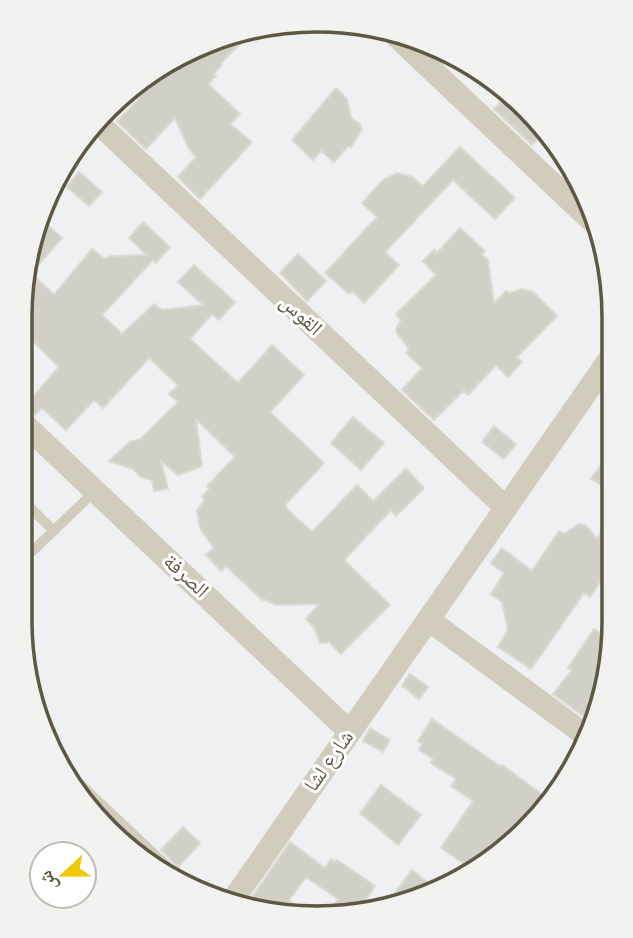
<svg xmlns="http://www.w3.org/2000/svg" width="633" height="938" font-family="'Varela Round','Noto Naskh Arabic',sans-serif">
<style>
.building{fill:#d1d0c7;stroke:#dadad1;stroke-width:2}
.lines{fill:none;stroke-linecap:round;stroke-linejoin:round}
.service{stroke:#d2ccbd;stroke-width:10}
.minor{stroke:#d2ccbd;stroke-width:23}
.labels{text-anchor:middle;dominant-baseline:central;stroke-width:6;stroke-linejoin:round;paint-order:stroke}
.street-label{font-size:21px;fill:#5d5744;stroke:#fff}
.rim{fill:none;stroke:#5d5744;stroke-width:3.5}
</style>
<rect width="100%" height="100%" fill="#eef0f1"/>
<path class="building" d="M250,33L221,63L222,65L213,74L216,76L208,84L240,114L230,124L252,142L200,199L178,177L196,157L189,149L175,118L146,149L117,121L138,100V85L202,42Z
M336,88L347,99L351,118L360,124L362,129L351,147L348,146L334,162L321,151L313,160L292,140Z
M508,94L526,106L544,132L532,145L494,109Z
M460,147L515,198L495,219L453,180L385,252L399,265L364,303L352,291L349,294L325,273L377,217L362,203L383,180L397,173L412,177L423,186Z
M79,172L102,192L89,206L67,187Z
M39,217L62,238L31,273L54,295L92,249L105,259L111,256L147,255L129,238L143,222L170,247L156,263L153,260L102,315L122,334L154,304L162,310L203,305L178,282L194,265L235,302L219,320L212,314L190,339L238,383L272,345L304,375L270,412L324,463L285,505L287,509L312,532L357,485L373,501L406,469L424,488L396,516L391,510L344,560L390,605L341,654L329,642L320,643L314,627L306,619L319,604L276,605L264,599L262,600L226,566L221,571L206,555L214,548L200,528L197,511L205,499L202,497L209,489L207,486L235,457L196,419L202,466L178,475L161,461L168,489L154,491L152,480L141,477L133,469L109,461L130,442L141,439L178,402L169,394L178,385L149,358L103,408L94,400L66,430L42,408L35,415L23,408L59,367L34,342L23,353L25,259Z
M460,228L485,251L482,255L488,260L494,303L506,291L510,293L522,289L533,292L557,316L517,357L522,362L508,377L496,365L468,395L463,391L434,420L402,390L422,368L406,353L409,349L397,333L396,329L401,320L396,314L436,275L423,261L434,250L437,253Z
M298,254L326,281L307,301L280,273Z
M353,417L384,443L361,470L331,443Z
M494,426L516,444L504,459L482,442Z
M612,450L611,491L591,479Z
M611,513L610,567L590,597L584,593L531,669L498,647L508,630L502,602L491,594L504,573L491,563L502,548L532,571L559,531L564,534L579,524L585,525L597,539Z
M594,629L609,639L608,679L600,692L603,694L586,718L553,694L572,670L568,668Z
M410,674L428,687L419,699L402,686Z
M432,719L501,767L502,765L550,800L527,831L507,847L503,844L493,858L475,871L441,848L473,801L451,786L456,779L431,763L433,759L419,750L422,744L418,741Z
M370,728L390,740L383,752L363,741Z
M381,785L421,815L398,845L360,813Z
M183,827L200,843L178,867L161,850Z
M290,842L325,868L331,859L336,862L337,860L375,886L361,907L357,905L350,915L327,916L338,899L306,877L289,900L312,917L297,918L255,908L248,903Z
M412,870L437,890L383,910Z"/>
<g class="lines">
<path class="service" d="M21,499L54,531
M20,563L95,491"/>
<path class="minor" d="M395,35L595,224
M96,121L506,508
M22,422L349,731
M429,620L588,737
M67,781L168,876
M231,903L613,354"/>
</g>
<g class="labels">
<g class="street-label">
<text transform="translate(301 315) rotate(43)">القوس</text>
<text transform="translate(186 576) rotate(43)">الصرفة</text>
<text transform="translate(329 761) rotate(-55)">شارع لشا</text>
</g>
</g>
<path d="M0 0H633V938H0ZM317 32H317A285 285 0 0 1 602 317V621A285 285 0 0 1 317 906H317A285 285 0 0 1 32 621V317A285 285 0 0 1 317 32Z" fill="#f2f2f0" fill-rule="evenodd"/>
<path class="rim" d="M317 32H317A285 285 0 0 1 602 317V621A285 285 0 0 1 317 906H317A285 285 0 0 1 32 621V317A285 285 0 0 1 317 32Z"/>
<g transform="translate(63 875) rotate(248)"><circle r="33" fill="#ffffff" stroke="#bebcb4" stroke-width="2"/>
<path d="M0-5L12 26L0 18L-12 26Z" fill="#f1c808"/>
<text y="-10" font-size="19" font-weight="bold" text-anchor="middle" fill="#5d5744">ش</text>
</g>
</svg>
